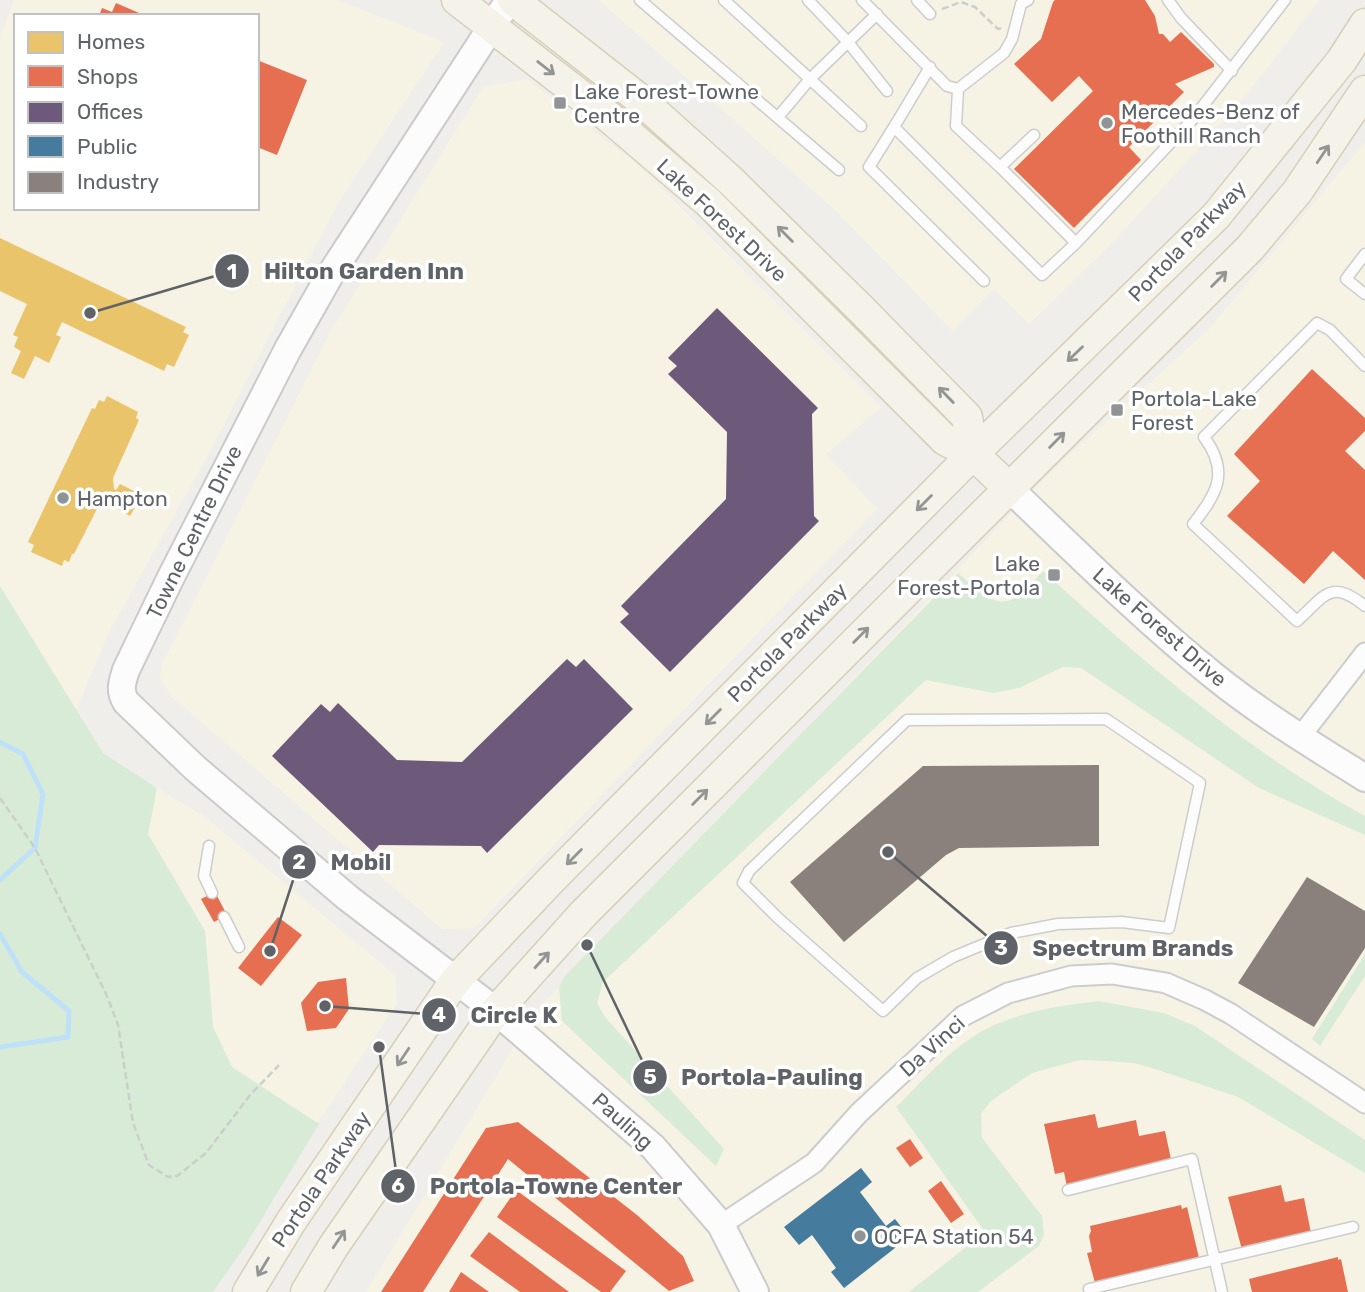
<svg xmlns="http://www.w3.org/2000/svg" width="1365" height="1292" font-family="Rubik,sans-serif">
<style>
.commercial{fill:#f7f3e4;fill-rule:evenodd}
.green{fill:#d8ebd6}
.homes{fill:#e9c46a}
.shops{fill:#e76f51}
.offices{fill:#6d597a}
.public{fill:#457b9d}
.industry{fill:#8a817c}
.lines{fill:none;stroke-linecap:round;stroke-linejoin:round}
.stream{stroke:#bfe0f9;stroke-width:5}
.lane-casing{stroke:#cbcccc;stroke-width:13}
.street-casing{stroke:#cbcccc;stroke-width:23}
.secondary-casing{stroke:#cacacb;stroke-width:30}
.primary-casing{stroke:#d7ceb8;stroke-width:33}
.path{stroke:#cacfcc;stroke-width:2.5;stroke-dasharray:7 3.5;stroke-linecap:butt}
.lane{stroke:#fdfcfc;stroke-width:10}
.street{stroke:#fdfcfc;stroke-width:19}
.secondary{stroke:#fdfcfc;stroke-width:26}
.primary{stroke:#f4f2e9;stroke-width:30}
.oneway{stroke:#939595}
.poi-dot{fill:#919496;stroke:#fff;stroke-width:2.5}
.labels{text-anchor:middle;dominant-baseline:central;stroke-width:7;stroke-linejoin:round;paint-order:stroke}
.poi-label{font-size:21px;fill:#5f6368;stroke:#fff;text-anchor:start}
.street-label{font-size:21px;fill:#5f6368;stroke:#fff}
.leader{fill:none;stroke:#5f6368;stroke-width:2.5}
.callout-dot{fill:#5f6368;stroke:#fff;stroke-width:2.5}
.mark-label{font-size:21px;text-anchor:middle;font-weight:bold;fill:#fff}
.callout-label{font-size:23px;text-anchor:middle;font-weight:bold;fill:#5f6368;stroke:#fff;stroke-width:7;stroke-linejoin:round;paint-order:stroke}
</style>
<rect width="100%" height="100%" fill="#efeeea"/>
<path class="commercial" d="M14,0H337L444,42L338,203L209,453L109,632L76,710L0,586V37ZM16,16H257V208H16Z
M599,0H1319L1248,93L1211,135L1113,242L1029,324L994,289L953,331L833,208Z
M527,79L637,164L881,407L826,454L877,509L474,928L442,929L172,697L160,679L162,664L331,331L483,87Z
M1365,142V1292H366L535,1012L1051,472L1209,329Z
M157,788L205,817L395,975L397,1003L318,1123L232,1067L213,1027L205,931L148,834Z"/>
<path class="green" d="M1043,571C1143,661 1246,751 1365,816V835L1259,788L1081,668L1063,667L1019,688L993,693L926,680L603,982L597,1003L605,1017L724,1149L716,1166L562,1021L559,988L564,977L958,573C998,609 1006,614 1043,571Z
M0,586L103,753L157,788L148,834L205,931L213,1027L232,1067L319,1124L244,1248L213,1292H0Z
M1365,954V976L1320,1046L1312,1039Z
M1099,1001L1164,1013L1195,1026L1365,1140V1173L1238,1097L1155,1069L1134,1063L1105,1061L1080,1060L1032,1073L991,1101L981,1114L982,1138L1042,1216L1044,1234L1039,1246L978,1292H909L985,1232L896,1107C920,1084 943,1056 971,1038C1008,1013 1056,1006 1099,1001Z"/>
<path class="homes" d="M0,238L186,327L183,332L189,335L174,367L167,364L164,371L62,322L56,335L61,337L49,363L35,356L24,379L11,373L21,351L14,347L18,337L13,335L27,304L0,291Z
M107,396L138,412L136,418L139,420L113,478L114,489L116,490L120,484L142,495L130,516L107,503L98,507L74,554H72L69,562L64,560L62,566L31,552L34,545L28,542L92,408L95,409L99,400L104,402Z"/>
<path class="shops" d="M1055,0H1145L1155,16L1159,34H1163L1170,42L1181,32L1214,64V67L1175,84L1184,92L1129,147L1141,160L1074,228L1014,169L1093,91L1079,76L1052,102L1014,64L1041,39L1053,2Z
M116,3L146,16H99L102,8L112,12Z
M257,60L307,80L277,155L257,147Z
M1312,369L1365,418V431L1345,451L1365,470V580L1333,551L1304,584L1227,516L1260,481L1234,454Z
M215,892L227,915L214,922L201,899Z
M278,917L302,935L261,986L238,968Z
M346,978L349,1009L336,1028L307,1031L301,1003L318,982Z
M1095,1114L1098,1128L1136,1120L1139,1136L1165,1131L1172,1164L1067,1187L1064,1172L1055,1174L1044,1124Z
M518,1122L637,1215L683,1256L694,1281L669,1291L508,1159L423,1292H381L486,1128Z
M910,1139L923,1158L910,1167L896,1148Z
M941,1181L964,1214L951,1223L928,1191Z
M1281,1185L1285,1202L1304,1198L1311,1233L1242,1250L1228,1197Z
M516,1190L626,1271L610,1292H601L497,1217Z
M1181,1205L1182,1209L1187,1207L1199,1258L1095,1283L1087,1253L1092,1252L1089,1236L1091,1231L1090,1226Z
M489,1232L569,1292H520L470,1256Z
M1338,1257V1260L1341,1259L1348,1292H1252L1249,1279Z
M461,1272L489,1292H449Z"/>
<path class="offices" d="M717,308L818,408L812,414L814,516L819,521L670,672L620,622L629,614L621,606L726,499L727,432L668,374L677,366L668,358Z
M567,659L576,667L584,659L633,709L487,853L481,846L379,845L373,852L272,756L321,704L330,712L338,703L397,760L462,762Z"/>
<path class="public" d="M861,1168L872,1182L860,1192L886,1226L895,1219L909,1237L844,1288L831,1272L836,1268L812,1235L799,1245L784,1227Z"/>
<path class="industry" d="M1099,765V846L959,848L946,855L844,942L790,882L923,766Z
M1307,877L1365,911V948L1314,1027L1238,983Z"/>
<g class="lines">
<path class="stream" d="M0,742L23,754L43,794L35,848L0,880
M0,934L22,972L69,1011L68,1037L0,1047"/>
<defs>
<path id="lane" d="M640,0L839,170
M724,0L861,126
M808,0L847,41L887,91
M862,0L947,86L958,89L1004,53L1012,39L1021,4L1028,0
M917,0L930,14
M1168,0L1181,18L1232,71
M930,67L894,127L1042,275L1076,243L1000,167
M958,89L956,126L1000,167L1034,135
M778,117L810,79L877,14
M894,127L869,167L984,281
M1076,243L1192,120L1285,0
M1365,254L1346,279L1365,294
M1365,366L1330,330L1317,323L1204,437C1230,472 1217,494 1193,524L1297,621C1325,596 1330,578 1365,606
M1106,719L1200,783L1169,928L1122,922L1058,924L1011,933L953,957L917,978L883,1011L778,918L743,883L749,871L907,720Z
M209,846L204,876L212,893
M224,917L239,947
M1068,1190L1192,1159L1222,1292
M1089,1289L1353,1227"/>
<path id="street" d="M1300,737L1365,653
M721,1225L814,1163L859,1113L963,1016L1008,993L1071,976L1112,974L1166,983L1205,1000L1231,1014L1365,1103"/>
<path id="secondary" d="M509,0L330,275L288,349L171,577L126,670C122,683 119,690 126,702L195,768L348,898L496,1011L653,1147L721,1225L755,1292
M1009,488C1076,552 1142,618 1214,676C1261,714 1314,746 1365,778"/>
<path id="primary" d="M457,0L610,118L709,203L945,440L973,454L1009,488
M513,0L642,101L730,180L862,310L967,417L973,454
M248,1292L292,1220L455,981L551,880L973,454L1216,216L1342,60L1365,24
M306,1292L333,1247L496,1011L584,913L1250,248L1297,192L1365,91"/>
</defs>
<use href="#lane" class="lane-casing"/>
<use href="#street" class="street-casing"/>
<use href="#secondary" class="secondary-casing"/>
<use href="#primary" class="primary-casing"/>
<path class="path" d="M942,9L961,2L975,7L998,29L1002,28
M0,798L35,848L107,996L118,1025L133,1123L149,1165L168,1177L177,1176L206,1153L251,1094L279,1065"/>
<use href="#lane" class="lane"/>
<use href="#street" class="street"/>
<use href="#secondary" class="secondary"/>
<use href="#primary" class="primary"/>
</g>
<defs><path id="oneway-shaft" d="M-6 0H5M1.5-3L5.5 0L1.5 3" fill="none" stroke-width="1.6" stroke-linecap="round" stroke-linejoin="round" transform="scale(1.75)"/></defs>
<g class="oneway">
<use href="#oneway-shaft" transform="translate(546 68) rotate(38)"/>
<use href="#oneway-shaft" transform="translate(1323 154) rotate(-56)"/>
<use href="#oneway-shaft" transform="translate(785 234) rotate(-135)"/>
<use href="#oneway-shaft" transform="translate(1219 279) rotate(-45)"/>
<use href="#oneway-shaft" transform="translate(1075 354) rotate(136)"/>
<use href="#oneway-shaft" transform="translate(946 395) rotate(-134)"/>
<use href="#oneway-shaft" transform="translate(1057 440) rotate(-45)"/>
<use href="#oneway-shaft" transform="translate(924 503) rotate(135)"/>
<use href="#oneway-shaft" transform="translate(861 635) rotate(-45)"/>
<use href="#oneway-shaft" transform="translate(713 717) rotate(135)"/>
<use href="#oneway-shaft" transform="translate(700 797) rotate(-45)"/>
<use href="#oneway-shaft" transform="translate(574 857) rotate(135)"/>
<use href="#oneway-shaft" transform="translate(542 960) rotate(-48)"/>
<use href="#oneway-shaft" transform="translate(403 1057) rotate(124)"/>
<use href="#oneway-shaft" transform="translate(339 1239) rotate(-56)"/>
<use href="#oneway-shaft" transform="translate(263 1267) rotate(121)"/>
</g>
<g class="poi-dot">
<rect x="553" y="96" width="14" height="14" rx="3.5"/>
<circle cx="1107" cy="123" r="7"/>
<rect x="1110" y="403" width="14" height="14" rx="3.5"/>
<circle cx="63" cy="498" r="7"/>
<rect x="1047" y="568" width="14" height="14" rx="3.5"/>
<circle cx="860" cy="1236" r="7"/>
</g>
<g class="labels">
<g class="poi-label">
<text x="574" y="91">Lake Forest-Towne<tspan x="574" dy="24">Centre</tspan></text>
<text x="1121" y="111">Mercedes-Benz of<tspan x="1121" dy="24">Foothill Ranch</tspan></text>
<text x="1131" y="398">Portola-Lake<tspan x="1131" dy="24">Forest</tspan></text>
<text x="77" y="498">Hampton</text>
<text x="1040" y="563" text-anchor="end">Lake<tspan x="1040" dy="24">Forest-Portola</tspan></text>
<text x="874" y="1236">OCFA Station 54</text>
</g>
<g class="street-label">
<text transform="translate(722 220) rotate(43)">Lake Forest Drive</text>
<text transform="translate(1187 241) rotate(-46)">Portola Parkway</text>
<text transform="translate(194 532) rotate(-64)">Towne Centre Drive</text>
<text transform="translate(1160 627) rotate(41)">Lake Forest Drive</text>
<text transform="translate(787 642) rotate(-45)">Portola Parkway</text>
<text transform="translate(932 1046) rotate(-42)">Da Vinci</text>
<text transform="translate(623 1121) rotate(42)">Pauling</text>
<text transform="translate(321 1179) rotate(-56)">Portola Parkway</text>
</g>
</g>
<path class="leader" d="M90 313L232 271M270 951L299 862M888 852L1001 948M325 1006L439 1015M587 945L650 1077M379 1047L398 1186"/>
<g class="callout-dot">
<circle cx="90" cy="313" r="7"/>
<circle cx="270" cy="951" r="7"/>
<circle cx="888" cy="852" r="7"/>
<circle cx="325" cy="1006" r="7"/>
<circle cx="587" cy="945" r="7"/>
<circle cx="379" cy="1047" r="7"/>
<circle cx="232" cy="271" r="18"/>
<circle cx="299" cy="862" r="18"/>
<circle cx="1001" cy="948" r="18"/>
<circle cx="439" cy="1015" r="18"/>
<circle cx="650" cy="1077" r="18"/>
<circle cx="398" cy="1186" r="18"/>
</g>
<g class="mark-label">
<text x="232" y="279">1</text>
<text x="299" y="869">2</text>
<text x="1001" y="955">3</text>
<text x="439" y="1022">4</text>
<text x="650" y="1084">5</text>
<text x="398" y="1193">6</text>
</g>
<g class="callout-label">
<text x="364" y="279">Hilton Garden Inn</text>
<text x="361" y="870">Mobil</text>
<text x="1133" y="956">Spectrum Brands</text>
<text x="514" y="1023">Circle K</text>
<text x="772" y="1085">Portola-Pauling</text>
<text x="556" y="1194">Portola-Towne Center</text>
</g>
<rect x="14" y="14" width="245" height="196" fill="#ffffff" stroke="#bfc1c3" stroke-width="2"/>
<rect x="28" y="32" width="35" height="21" fill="#e9c46a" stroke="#bfc1c3" stroke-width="2"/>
<text x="77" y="49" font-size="21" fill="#5f6368">Homes</text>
<rect x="28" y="66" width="35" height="21" fill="#e76f51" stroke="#bfc1c3" stroke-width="2"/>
<text x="77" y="84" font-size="21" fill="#5f6368">Shops</text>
<rect x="28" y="102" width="35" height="21" fill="#6d597a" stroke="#bfc1c3" stroke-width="2"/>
<text x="77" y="119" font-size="21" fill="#5f6368">Offices</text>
<rect x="28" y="136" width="35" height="21" fill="#457b9d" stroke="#bfc1c3" stroke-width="2"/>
<text x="77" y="154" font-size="21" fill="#5f6368">Public</text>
<rect x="28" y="172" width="35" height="21" fill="#8a817c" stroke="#bfc1c3" stroke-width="2"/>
<text x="77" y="189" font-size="21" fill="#5f6368">Industry</text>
</svg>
